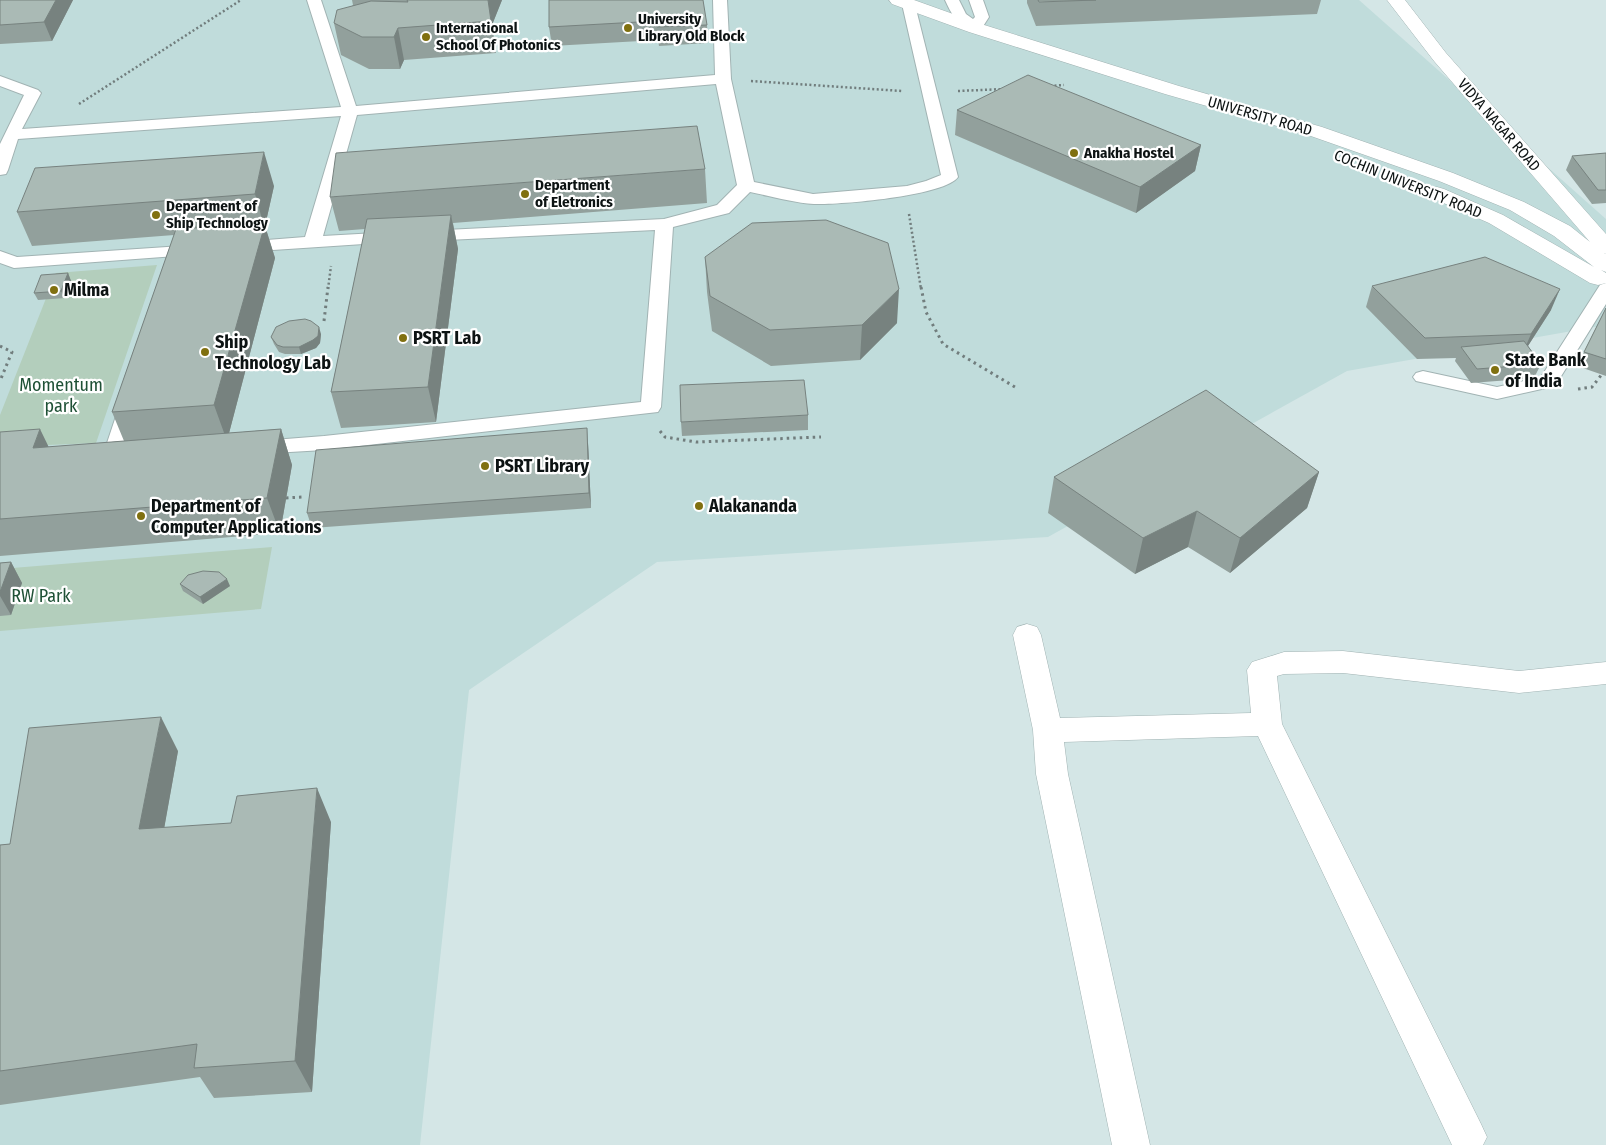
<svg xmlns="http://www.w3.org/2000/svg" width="1606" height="1145" font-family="'Fira Sans Condensed',sans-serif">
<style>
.built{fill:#c0dcdb}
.green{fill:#b3cebc}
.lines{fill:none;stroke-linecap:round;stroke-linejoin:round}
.lane-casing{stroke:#a1b3b3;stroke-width:2}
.street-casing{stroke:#a1b3b3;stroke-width:1}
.secondary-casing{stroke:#a1b3b3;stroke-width:1}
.path-far1{stroke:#717d7d;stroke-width:2.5;stroke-dasharray:2 2.5;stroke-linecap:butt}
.path{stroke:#717d7d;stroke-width:3;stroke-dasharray:2.5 4;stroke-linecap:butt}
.lane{fill:#fff;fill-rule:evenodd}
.street{fill:#fff;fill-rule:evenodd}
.secondary{fill:#fff;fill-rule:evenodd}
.wall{fill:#92a09c}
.shaded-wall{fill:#77827f}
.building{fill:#aabab5;stroke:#77827f}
.poi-dot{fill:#807010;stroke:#fff;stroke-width:2}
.labels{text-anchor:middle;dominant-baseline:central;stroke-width:4.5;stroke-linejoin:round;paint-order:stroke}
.far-poi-label{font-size:15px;font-weight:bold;fill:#0d1313;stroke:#fff;text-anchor:start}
.far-street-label{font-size:15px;fill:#0d1313;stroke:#fff}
.poi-label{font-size:18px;font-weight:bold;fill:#0d1313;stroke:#fff;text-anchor:start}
.park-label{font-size:18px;fill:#1f5136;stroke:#fff}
</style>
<rect width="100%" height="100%" fill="#d4e6e6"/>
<path class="built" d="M0,0H1359L1606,219V325L1347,371L1048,537L657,562L469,690L420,1145H0Z"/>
<path class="green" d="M157,265L96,443L0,447V415L56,273Z
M272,547L261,609L0,631V569Z"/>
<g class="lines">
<defs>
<path id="lane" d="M307,0H321L356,106L715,75L713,0H727L731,79L754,182L813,194L907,186L926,181L941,175L902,4L908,0L914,1L958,177C945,196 839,205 814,204C793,203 770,196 750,192L729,213L673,227L661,407L658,412L324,450L256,454L249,452L246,447L249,442L324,436L641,402L655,230L426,241L420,240L417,236L420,232L426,231L664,219L717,205L737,185L716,84L357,115L323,236L394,232L400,233L403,237L400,241L394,242L241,252L235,251L232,247L235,243L241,242L305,237L341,116L18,139L8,170L6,174L0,175V144L24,95L0,86V76L38,90L41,93L22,129L341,107Z
M945,0H959L966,14L973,19L975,17L969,0H983L989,17L980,31C962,36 951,13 945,0Z
M197,245L203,246L206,250L203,254L14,268L0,263V251L17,257Z
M1606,283V304L1555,386L1497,399L1416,381L1413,377L1416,373L1423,371L1497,387L1541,377L1600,285Z
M130,398L137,399L140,404L123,455L120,460L113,462L106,460L103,455L120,404L123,399Z"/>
<path id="street" d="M1027,624L1037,627L1041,635L1060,718L1251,713L1247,670L1252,662L1284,652L1343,651L1519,671L1606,662V684L1519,693L1343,673L1284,674L1277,676L1282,724L1481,1124L1487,1137L1483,1145H1452L1258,736L1064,742L1068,774L1150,1145H1112L1036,774L1033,730L1013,635L1017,627Z"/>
<path id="secondary" d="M889,0H914L981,24L1179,86L1322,127L1453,173L1524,202L1570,226L1590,242L1434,61L1387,0H1405L1446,53L1606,234V254L1604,253L1606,254V272L1601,270L1606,273V283L1598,285L1590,283L1489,223L1430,197L1427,193L1430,189L1437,187L1444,189L1503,215L1594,267L1554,236L1510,210L1439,181L1308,135L1165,94L969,32L892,4Z"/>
</defs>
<use href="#lane" class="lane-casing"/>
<use href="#street" class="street-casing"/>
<use href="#secondary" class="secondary-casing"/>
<path class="path-far1" d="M751,81L902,91
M1050,86L1064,85
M958,91L1004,89
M79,104L241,0
M909,214L921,289
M328,289L331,266"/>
<path class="path" d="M921,287L926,312L943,344L1015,387
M324,321L328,287
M0,346L12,352L0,381
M1578,389L1592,387L1606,369
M660,431L665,437L696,442L821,437
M286,498L303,497"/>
<use href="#lane" class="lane"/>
<use href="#street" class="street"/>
<use href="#secondary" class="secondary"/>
</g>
<path class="wall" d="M0,0H73L52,41L0,44Z
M352,0H502L492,25L496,53L404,60L400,69H369L341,55L334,23L353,5Z
M549,0L707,25L708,43L659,46L658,40L552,46L549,27Z
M1027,0H1321L1317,14L1036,26L1027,3Z
M957,110L1201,145L1195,171L1136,213L955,135Z
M1606,153V203L1592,204L1566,170L1572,156Z
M705,169L707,203L453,223L458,249L436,422L341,428L331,392L365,229L339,231L330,197Z
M274,186L265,226L275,258L229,433L281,429L292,465L280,533L0,556V432L48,447L124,441L112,412L174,235L32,246L17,212Z
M705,257L897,323L860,360L771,366L712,331L707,292Z
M68,273L71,281L65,298L38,300L34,293Z
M1372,286L1551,310L1528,346L1541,364L1534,378L1471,383L1455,361L1456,358L1417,359L1366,307Z
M1606,308V376L1577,366Z
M321,334L320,343L316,348L301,354H285L279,352L274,344L271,337Z
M808,415V430L682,436L681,422Z
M588,443L591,508L312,528L307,513Z
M1319,472L1307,508L1230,573L1188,547L1135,574L1048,513L1054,477Z
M11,562L22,583L11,615L0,616V563Z
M180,584L230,586L203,604L183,591Z
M178,751L164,828L331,822L312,1092L214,1098L200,1077L0,1105V845L10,844Z"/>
<path class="shaded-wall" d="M56,0H73L52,41L44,22Z
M488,0H502L492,25L496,53Z
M398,28L404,60L400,69L394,37Z
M1201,145L1195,171L1136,213L1140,187Z
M264,152L274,186L265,226L275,258L227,441L214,405L264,226L255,194Z
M451,215L458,249L436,422L428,387Z
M68,273L71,281L65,298L61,291Z
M899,289L897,323L860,360L862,325Z
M1560,289L1551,310L1522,355L1531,334Z
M319,327L321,334L320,343L316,348L301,354L299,347Z
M587,428L588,443L591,508L589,493Z
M40,429L57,464L33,448Z
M281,429L292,465L280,533L267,498Z
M1319,472L1307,508L1230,573L1240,538Z
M1197,511L1188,547L1135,574L1143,538Z
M11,562L22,583L11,615L0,596V592Z
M227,579L230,586L203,604L200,597Z
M161,717L178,751L158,863L139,829Z
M317,788L331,822L312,1092L295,1061Z"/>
<path class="building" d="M0,0H56L44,22L0,25Z
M407,0H488L491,21L398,28L394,37H362L334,23L337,10L371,1L408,2Z
M549,0H703L707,25L657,27L656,21L549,27Z
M1038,0H1096L1039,2Z
M1028,75L1201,145L1140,187L957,110Z
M697,126L705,169L330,197L336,153Z
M264,152L255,194L17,212L35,168Z
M1606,153V190H1598L1572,156Z
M451,215L428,387L331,392L367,219Z
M826,220L888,243L899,289L862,325L770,330L710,296L705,257L752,223Z
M265,224L214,405L112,412L176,229Z
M1485,257L1560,289L1531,334L1425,338L1372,286Z
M68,273L61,291L34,293L41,275Z
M1606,308V359L1584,352Z
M305,319L311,321L319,327L318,336L313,340L299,347H283L277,345L271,337L276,327L289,321Z
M1524,341L1541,364L1477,369L1461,347Z
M804,380L808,415L681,422L680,385Z
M1206,390L1319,472L1240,538L1197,511L1143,538L1054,477Z
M587,428L589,493L307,513L316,450Z
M40,429L33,448L281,429L267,498L0,519V432Z
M11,562L0,592V563Z
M203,571L219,572L227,579L200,597L180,584L188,575Z
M161,717L139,829L231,823L237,796L317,788L295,1061L194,1068L197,1044L0,1071V845L10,844L29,728Z"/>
<g class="poi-dot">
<circle cx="628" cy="28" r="5"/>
<circle cx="426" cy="37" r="5"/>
<circle cx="1074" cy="153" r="5"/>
<circle cx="525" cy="194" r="5"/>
<circle cx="156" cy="215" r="5"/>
<circle cx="54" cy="290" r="5"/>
<circle cx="403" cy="338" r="5"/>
<circle cx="205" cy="352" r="5"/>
<circle cx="1495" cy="370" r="5"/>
<circle cx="485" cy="466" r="5"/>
<circle cx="699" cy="506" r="5"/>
<circle cx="141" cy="516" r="5"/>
</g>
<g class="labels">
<g class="far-poi-label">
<text x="638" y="19">University<tspan x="638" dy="17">Library Old Block</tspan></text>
<text x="436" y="28">International<tspan x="436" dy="17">School Of Photonics</tspan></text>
<text x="1084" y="153">Anakha Hostel</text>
<text x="535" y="185">Department<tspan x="535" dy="17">of Eletronics</tspan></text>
<text x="166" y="206">Department of<tspan x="166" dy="17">Ship Technology</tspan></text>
</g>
<g class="far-street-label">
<text transform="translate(1260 116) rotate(16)">UNIVERSITY ROAD</text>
<text transform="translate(1499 125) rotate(49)">VIDYA NAGAR ROAD</text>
<text transform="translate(1408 184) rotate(22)">COCHIN UNIVERSITY ROAD</text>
</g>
<g class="poi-label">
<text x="64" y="290">Milma</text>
<text x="413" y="338">PSRT Lab</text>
<text x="215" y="342">Ship<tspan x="215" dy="21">Technology Lab</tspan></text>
<text x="1505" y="360">State Bank<tspan x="1505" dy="21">of India</tspan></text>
<text x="495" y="466">PSRT Library</text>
<text x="151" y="506">Department of<tspan x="151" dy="21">Computer Applications</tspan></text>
<text x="709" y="506">Alakananda</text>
</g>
<g class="park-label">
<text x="61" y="385">Momentum<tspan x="61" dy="21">park</tspan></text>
<text x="41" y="596">RW Park</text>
</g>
</g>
</svg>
